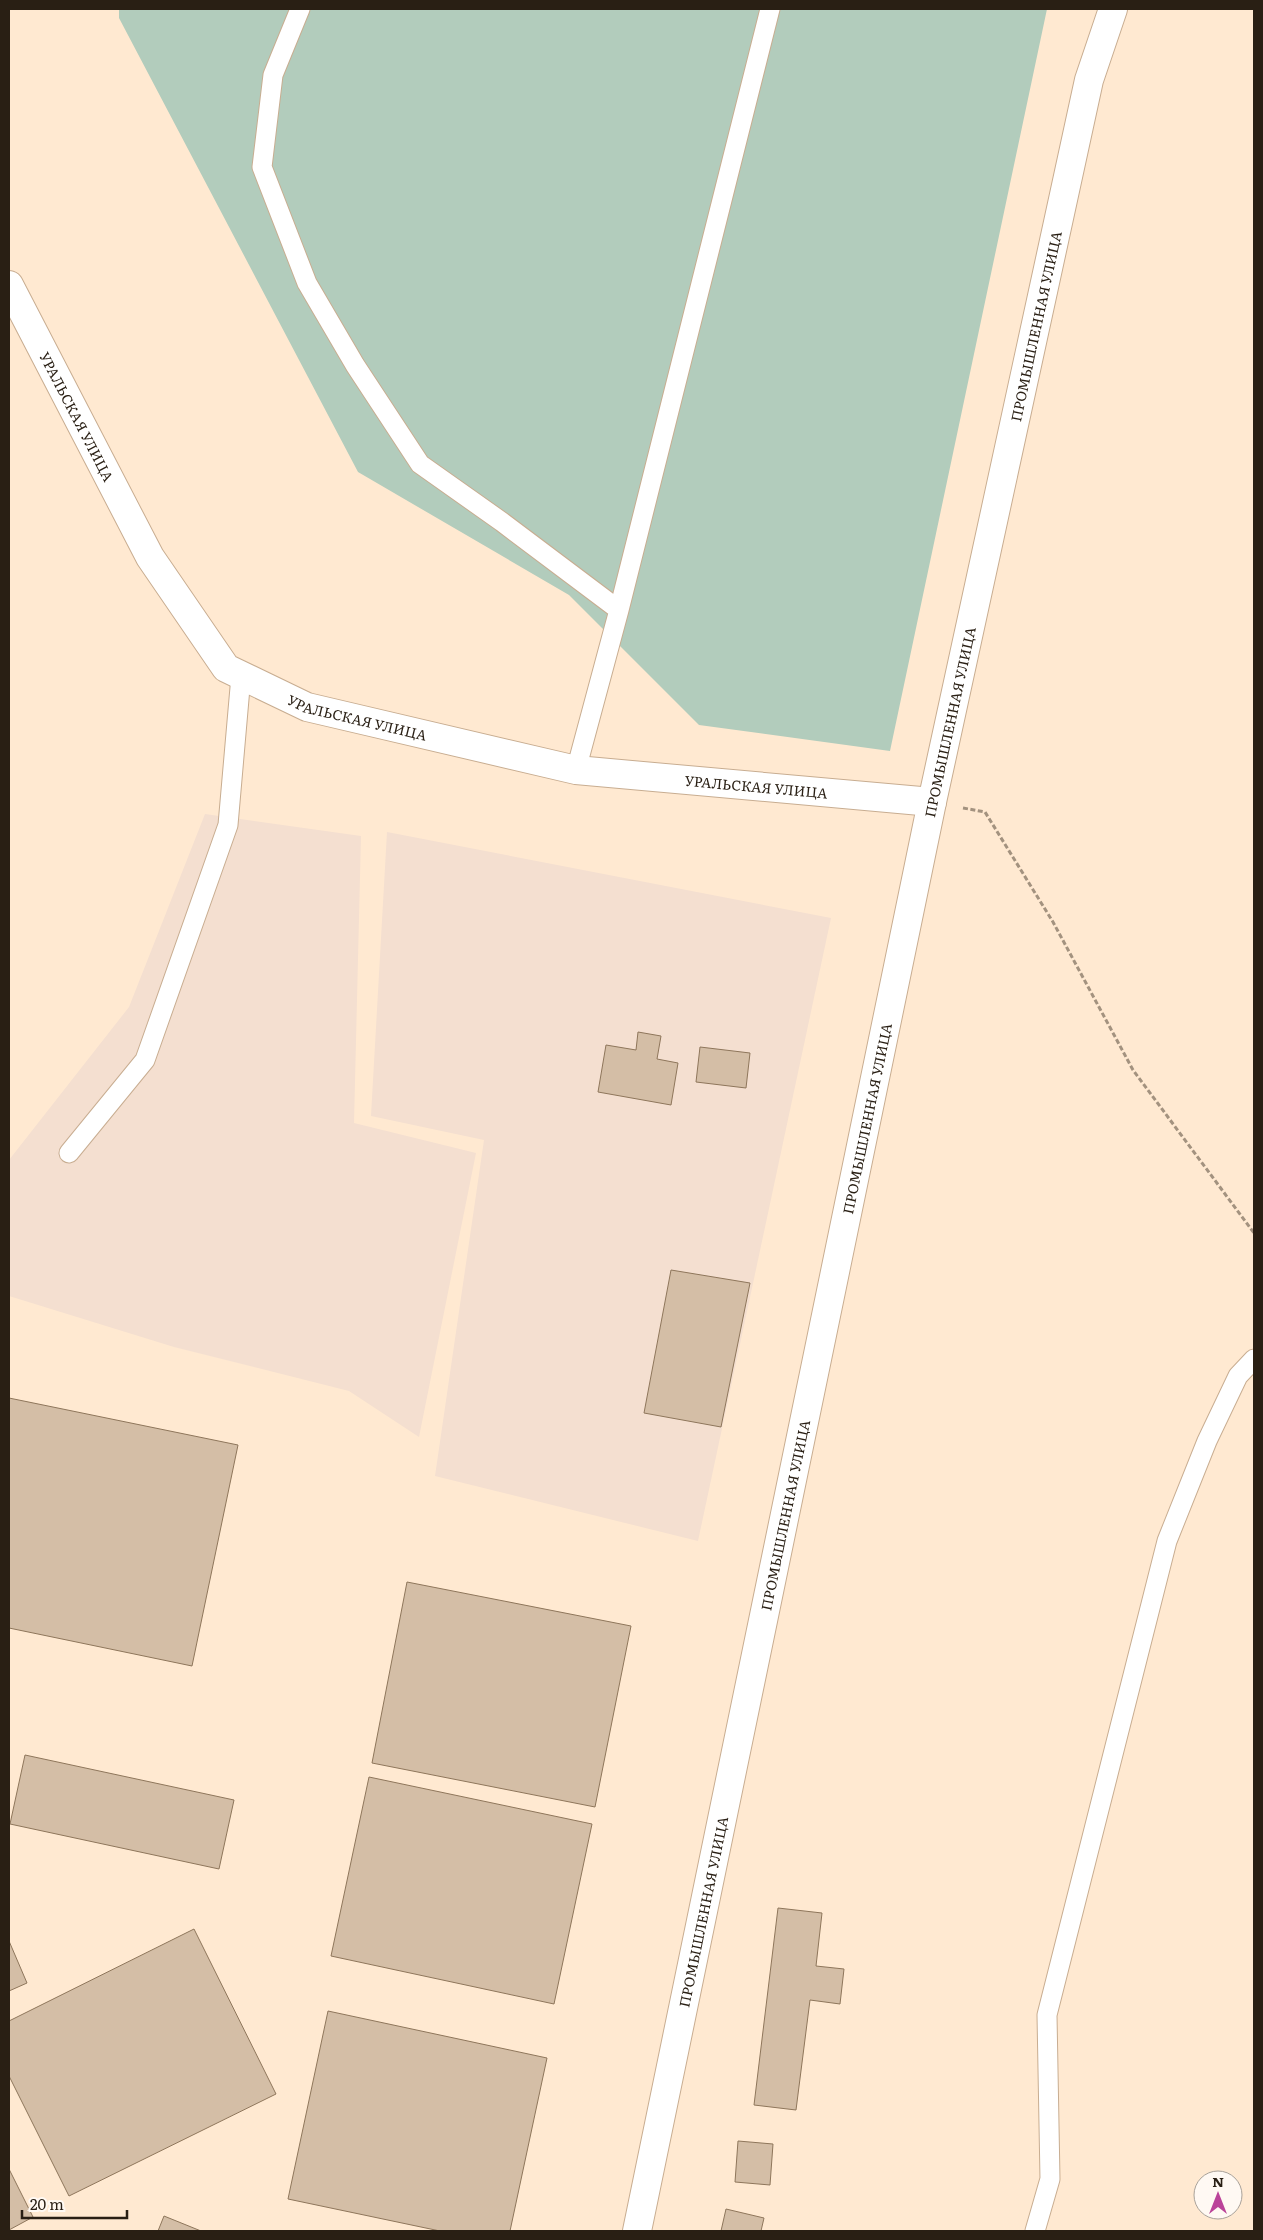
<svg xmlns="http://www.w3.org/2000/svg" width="1263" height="2240" font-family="Literata,serif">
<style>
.industrial{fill:#f4dfd0}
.green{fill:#b2ccbc}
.building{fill:#d4bea6;stroke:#8e765b}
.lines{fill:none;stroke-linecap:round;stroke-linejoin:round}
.lane-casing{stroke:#c8ad91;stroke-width:21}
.street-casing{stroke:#c8ad91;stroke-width:30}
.secondary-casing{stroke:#c8ad91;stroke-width:30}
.path{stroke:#a3927f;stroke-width:3;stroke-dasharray:5 2.5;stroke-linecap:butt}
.lane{stroke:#fff;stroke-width:19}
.street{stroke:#fff;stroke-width:28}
.secondary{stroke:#fff;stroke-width:28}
.labels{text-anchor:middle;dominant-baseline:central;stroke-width:4;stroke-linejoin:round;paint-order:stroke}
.street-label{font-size:14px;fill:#291f14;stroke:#fff9f3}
</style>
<rect width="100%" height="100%" fill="#ffe9d1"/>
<path class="industrial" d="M205,814L361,836L354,1123L476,1153L419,1437L349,1391L174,1347L9,1296V1160L129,1007Z
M387,832L831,918L698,1541L435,1476L484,1140L371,1116Z"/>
<path class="green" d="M119,9H1047L890,751L699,725L569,595L358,472L119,18Z"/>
<path class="building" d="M638,1032L661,1036L657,1059L678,1063L671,1105L598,1092L606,1045L636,1050Z
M700,1047L750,1053L746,1088L696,1082Z
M671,1270L750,1283L721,1427L644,1413Z
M9,1398L238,1445L192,1666L9,1628Z
M407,1582L631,1626L595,1807L372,1763Z
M25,1755L234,1800L219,1869L10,1824Z
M369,1777L592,1824L554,2004L331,1956Z
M778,1908L822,1913L816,1966L844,1969L840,2004L810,2000L796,2110L754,2105Z
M194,1929L276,2094L69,2196L9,2076V2021Z
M9,1941L27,1983L9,1991Z
M328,2011L547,2058L510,2231H440L288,2199Z
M738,2141L773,2144L770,2185L735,2182Z
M9,2169L33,2217L9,2230Z
M726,2209L764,2218L761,2231H721Z
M164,2216L201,2231H158Z"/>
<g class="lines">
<defs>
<path id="lane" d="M300,9L273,75L262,167L307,283L355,365L420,464L502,522L619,610
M576,770L619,610L770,9
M69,1153L145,1060L228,825L241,676
M1035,2231L1050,2179L1047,2015L1167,1541L1207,1441L1238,1376L1254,1359"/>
<g id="street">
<path id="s1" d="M9,285L150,557L226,668L307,707L576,770L932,802"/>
</g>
<g id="secondary">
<path id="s2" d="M637,2231L932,802L1089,80L1113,9"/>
</g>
</defs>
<use href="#lane" class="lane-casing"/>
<use href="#street" class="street-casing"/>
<use href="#secondary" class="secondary-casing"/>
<path class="path" d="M963,808L985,812L1053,922L1133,1070L1254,1233"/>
<use href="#lane" class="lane"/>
<use href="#street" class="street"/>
<use href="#secondary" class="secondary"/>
</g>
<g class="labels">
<g class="street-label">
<text stroke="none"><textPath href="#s2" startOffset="1946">ПРОМЫШЛЕННАЯ УЛИЦА</textPath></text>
<text stroke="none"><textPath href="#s1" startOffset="148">УРАЛЬСКАЯ УЛИЦА</textPath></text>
<text stroke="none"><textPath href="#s1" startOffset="582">УРАЛЬСКАЯ УЛИЦА</textPath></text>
<text stroke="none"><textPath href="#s2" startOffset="1541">ПРОМЫШЛЕННАЯ УЛИЦА</textPath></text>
<text stroke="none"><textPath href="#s1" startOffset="988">УРАЛЬСКАЯ УЛИЦА</textPath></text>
<text stroke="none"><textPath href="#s2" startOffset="1136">ПРОМЫШЛЕННАЯ УЛИЦА</textPath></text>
<text stroke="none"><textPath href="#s2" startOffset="731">ПРОМЫШЛЕННАЯ УЛИЦА</textPath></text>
<text stroke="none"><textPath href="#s2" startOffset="326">ПРОМЫШЛЕННАЯ УЛИЦА</textPath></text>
</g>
</g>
<rect width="1263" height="2240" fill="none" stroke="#291f14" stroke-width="20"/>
<g transform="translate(1218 2195)"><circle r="24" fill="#fff9f3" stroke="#a9a29a"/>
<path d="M0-4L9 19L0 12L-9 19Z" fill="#bb4399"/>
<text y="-8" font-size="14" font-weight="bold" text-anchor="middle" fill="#291f14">N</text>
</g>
<path d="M22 2210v8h105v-8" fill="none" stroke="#291f14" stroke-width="2.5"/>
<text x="30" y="2210" font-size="15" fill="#291f14" stroke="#fff9f3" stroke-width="4" paint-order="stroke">20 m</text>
</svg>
